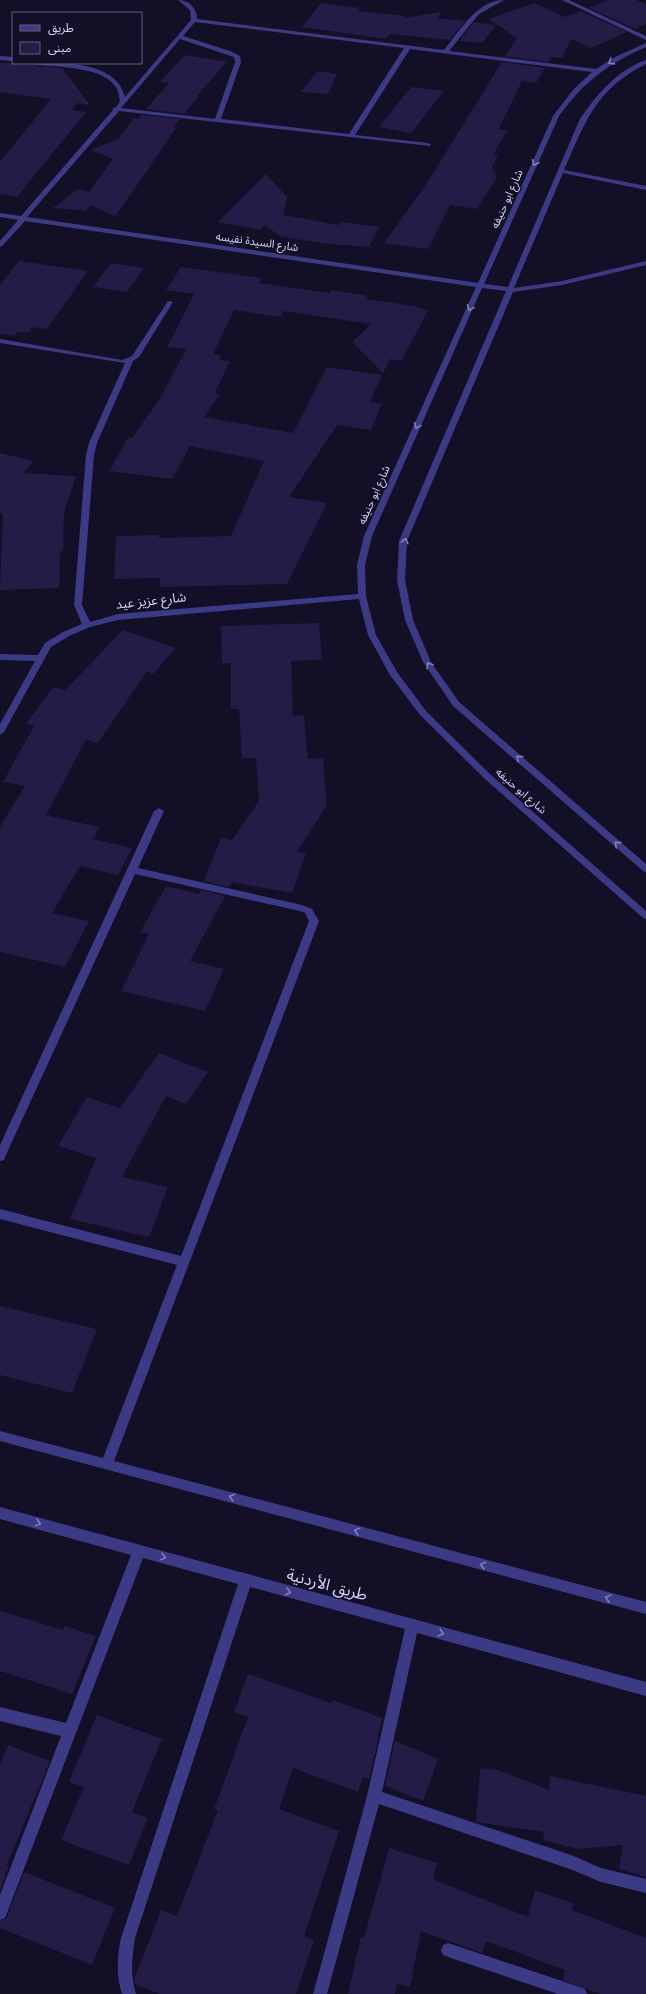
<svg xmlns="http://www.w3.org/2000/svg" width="646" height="1994" font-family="'Nunito Sans','Noto Sans Arabic',sans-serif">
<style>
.building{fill:#241b47}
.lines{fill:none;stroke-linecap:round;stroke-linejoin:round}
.minor{fill:#3d3a85;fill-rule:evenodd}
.oneway{stroke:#837fbc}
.labels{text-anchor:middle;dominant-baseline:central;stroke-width:3;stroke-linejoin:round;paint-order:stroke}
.far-street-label{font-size:11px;fill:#d9d4ff;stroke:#130f26}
.street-label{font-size:13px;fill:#d9d4ff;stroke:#130f26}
.near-street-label{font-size:16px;fill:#d9d4ff;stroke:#130f26}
</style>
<rect width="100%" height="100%" fill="#130f26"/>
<path class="building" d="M608,0H636L646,4V24L635,29L589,8Z
M321,3L360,8L358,11L406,16L404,18L441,12L438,18L465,21L450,40L390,34L385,39L302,27Z
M534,3L565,17L581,11L627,32L591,48L571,39L562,58L552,57L548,62L505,56L517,38L489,19Z
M474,22L496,25L482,43L459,41Z
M185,55L227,62L196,97H198L184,114L146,109L169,83L160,82Z
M502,62L545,68L536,83L522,81L499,129L507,131L493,155H498L492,167L497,177L477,209L450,205L428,249L384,243L425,186Z
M0,63H34L38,66L62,68L90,105L77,103L72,110L86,112L17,197L0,194V162L51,99L0,92Z
M317,71L337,74L328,94L301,92Z
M411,87L444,91L411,133L379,127Z
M142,115L180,119L173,127L176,128L120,210L114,216L91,205L85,212L79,210L53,208L78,189L89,192L113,159L91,150L118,139L134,118L138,119Z
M266,174L287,197L283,215L339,225L341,222L379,227L369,247L345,245V246L281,237L265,225L261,230L218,222Z
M19,261L88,271L47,329L31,327L30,332H18L15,336L0,334V285Z
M111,263L144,268L127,292L93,287Z
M181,267L262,278L259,283L329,293L331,290L368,296L366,299L415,306L428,311L401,361L390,359L383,373L352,342L371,324L284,311L280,317L234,310L213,354L221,355L219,360L230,361L215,393L220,394L204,417L293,433L327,367L382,375L370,402L382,404L371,430L337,425L289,497L327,503L287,584L160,587V578L114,579L116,536L159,535V538L231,536L264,461L190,446L172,479L109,471L128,438H132L161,397L186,349L167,347L194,294L166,290Z
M0,453L34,461L23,473L76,476L64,512L63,551H60L59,588L0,590L3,513H0Z
M319,623L322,660L291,661L293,716L304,715L308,759L323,758L327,805L297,852L306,853L292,893L232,882L229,887L204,881L221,838L232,840L259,801L256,758H242L239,709H231V663H222L221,626Z
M123,630L176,648L153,674L147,671L98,743L86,740L46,815L99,827L93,839L132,848L118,875L80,866L52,913L89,921L65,967L0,952V827L25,786L3,782L34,726L26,724L53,687L65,690Z
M166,886L199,894L201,890L225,896L190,961L224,969L205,1011L121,991L149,934L140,932Z
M159,1053L208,1072L186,1104L166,1096L122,1177L168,1187L149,1237L70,1219L96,1158L58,1146L87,1097L120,1108Z
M0,1306L97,1329L72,1393L0,1375Z
M0,1611L63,1630L65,1626L96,1636L72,1694L0,1671Z
M248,1674L331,1703L332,1700L383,1718L378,1734L379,1735L369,1779L363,1777L358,1792L293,1768L279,1809L339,1831L304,1936L314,1940L296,1994H159L135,1984L134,1980L161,1910L177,1916L218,1810L214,1809L248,1717L234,1712Z
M97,1715L162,1739L132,1812L148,1818L129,1865L61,1840L84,1787L69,1782Z
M395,1741L438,1759L423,1801L385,1786Z
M8,1745L50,1761L7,1865L9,1866L0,1891V1764Z
M480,1768L498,1770L549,1790L550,1776L646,1796V1877L619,1869L623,1845L577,1849L543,1840L544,1832L476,1822Z
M389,1848L437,1863L433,1879L528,1917L535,1890L574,1904L572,1910L646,1938V1994H600L563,1980L565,1970L486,1941L482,1953L421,1931L410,1987L397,1984L395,1994H348L361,1937L364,1938Z
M24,1872L115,1908L92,1965L0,1928V1921L6,1919Z"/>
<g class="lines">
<path class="minor" d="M178,0C189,0 197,8 197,19L444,50C459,32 477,0 504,0L479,14L449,51L596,69L615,57L646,43V47C607,64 584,82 559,116L484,284L508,287L579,121C595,96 617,70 646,60V64C596,89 585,122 564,170L646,186V190L563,173L514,288L562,281L646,261V265L562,285L513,292L407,541L405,580L413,620L431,662L459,702L646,864V872L643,871L453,706L423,662L405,620L397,580L399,541L506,291L482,288L372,536L365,565L366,596L376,635L397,672L426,711L491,775L646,911V919L643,918L485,779L420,715L390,675L368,635L359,599L118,620L90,627L69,636L51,647L4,732L0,735V724L35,661L0,660V654L38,655L45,643L63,632L82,624L74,605L86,455L89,443L125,363L0,343V339L122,360L132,356L168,301L173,302L139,357L133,361L97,443L94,455L82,605L90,622L118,614L358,594L357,565L364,536L476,287L25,221L2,246L0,247V241L18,220L0,217V213L21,216L113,110V108L116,107L120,102C119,98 119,93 117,89C106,67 60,67 38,65L35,63C64,63 116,61 125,97L191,20L190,10ZM195,22L404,48L349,134L221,119L241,62L240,56L230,51L183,36ZM180,39L234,57L235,62L215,119L121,108ZM410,49L592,72L573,90L553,116L478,283L27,217L119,111L430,146L431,145L428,143L355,135Z
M562,0H569L646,36V40Z
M0,56L13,57V61L0,60Z
M159,808L164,811L138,868L302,905L312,909L319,921L114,1461L646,1602V1614L0,1441V1431L103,1458L177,1265L0,1219V1209L181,1256L309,921L305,913L300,911L135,874L5,1157L4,1160L0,1161V1145L154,811Z
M0,1507L646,1682V1696L417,1633L382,1792L571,1855L601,1868L646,1879V1893L601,1882L570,1869L379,1804L327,1994H313L367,1796L405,1629L250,1587L135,1938C132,1957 130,1975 136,1994H122C116,1975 117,1957 121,1938L238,1584L143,1558L7,1913L5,1918L0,1920V1895L61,1736L0,1721V1707L66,1723L131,1555L0,1519Z
M448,1943L580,1987L585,1989L587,1994H558L448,1957L443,1955L441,1950L443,1945Z"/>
</g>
<defs><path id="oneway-chevron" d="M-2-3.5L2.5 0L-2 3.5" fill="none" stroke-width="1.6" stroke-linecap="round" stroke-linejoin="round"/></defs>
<g class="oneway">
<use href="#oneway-chevron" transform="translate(611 62) rotate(148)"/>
<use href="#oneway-chevron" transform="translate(535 163) rotate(114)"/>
<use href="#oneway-chevron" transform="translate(470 308) rotate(114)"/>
<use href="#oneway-chevron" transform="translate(417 426) rotate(114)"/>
<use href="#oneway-chevron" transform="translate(405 541) rotate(-77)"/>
<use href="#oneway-chevron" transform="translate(429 665) rotate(-123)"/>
<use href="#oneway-chevron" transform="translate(519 758) rotate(-139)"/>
<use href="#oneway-chevron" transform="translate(617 844) rotate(-139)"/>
<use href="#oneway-chevron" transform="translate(232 1497) rotate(-165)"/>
<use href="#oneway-chevron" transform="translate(38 1523) rotate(15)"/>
<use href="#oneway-chevron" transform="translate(357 1531) rotate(-165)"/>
<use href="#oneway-chevron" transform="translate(163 1557) rotate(15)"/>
<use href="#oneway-chevron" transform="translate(483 1565) rotate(-165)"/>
<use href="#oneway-chevron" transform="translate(288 1592) rotate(15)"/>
<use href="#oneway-chevron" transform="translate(608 1598) rotate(-165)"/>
<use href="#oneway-chevron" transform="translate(441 1633) rotate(15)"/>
</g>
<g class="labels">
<g class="far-street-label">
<text transform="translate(507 199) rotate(-66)">شارع ابو حنيفه</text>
<text transform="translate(257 242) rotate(8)">شارع السيدة نفيسه</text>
<text transform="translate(374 495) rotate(-66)">شارع ابو حنيفه</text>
<text transform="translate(521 791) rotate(41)">شارع ابو حنيفه</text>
</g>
<g class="street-label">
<text transform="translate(151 601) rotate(-6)">شارع عزيز عيد</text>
</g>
<g class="near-street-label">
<text transform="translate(327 1585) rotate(15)">طريق الأردنية</text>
</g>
</g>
<rect x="12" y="12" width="130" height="52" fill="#130f26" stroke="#625e7d"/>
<rect x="20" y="25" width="20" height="6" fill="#3d3a85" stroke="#625e7d"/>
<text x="48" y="32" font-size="12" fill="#d9d4ff">طريق</text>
<rect x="20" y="42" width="20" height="12" fill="#241b47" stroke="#625e7d"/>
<text x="48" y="52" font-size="12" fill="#d9d4ff">مبنى</text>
</svg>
